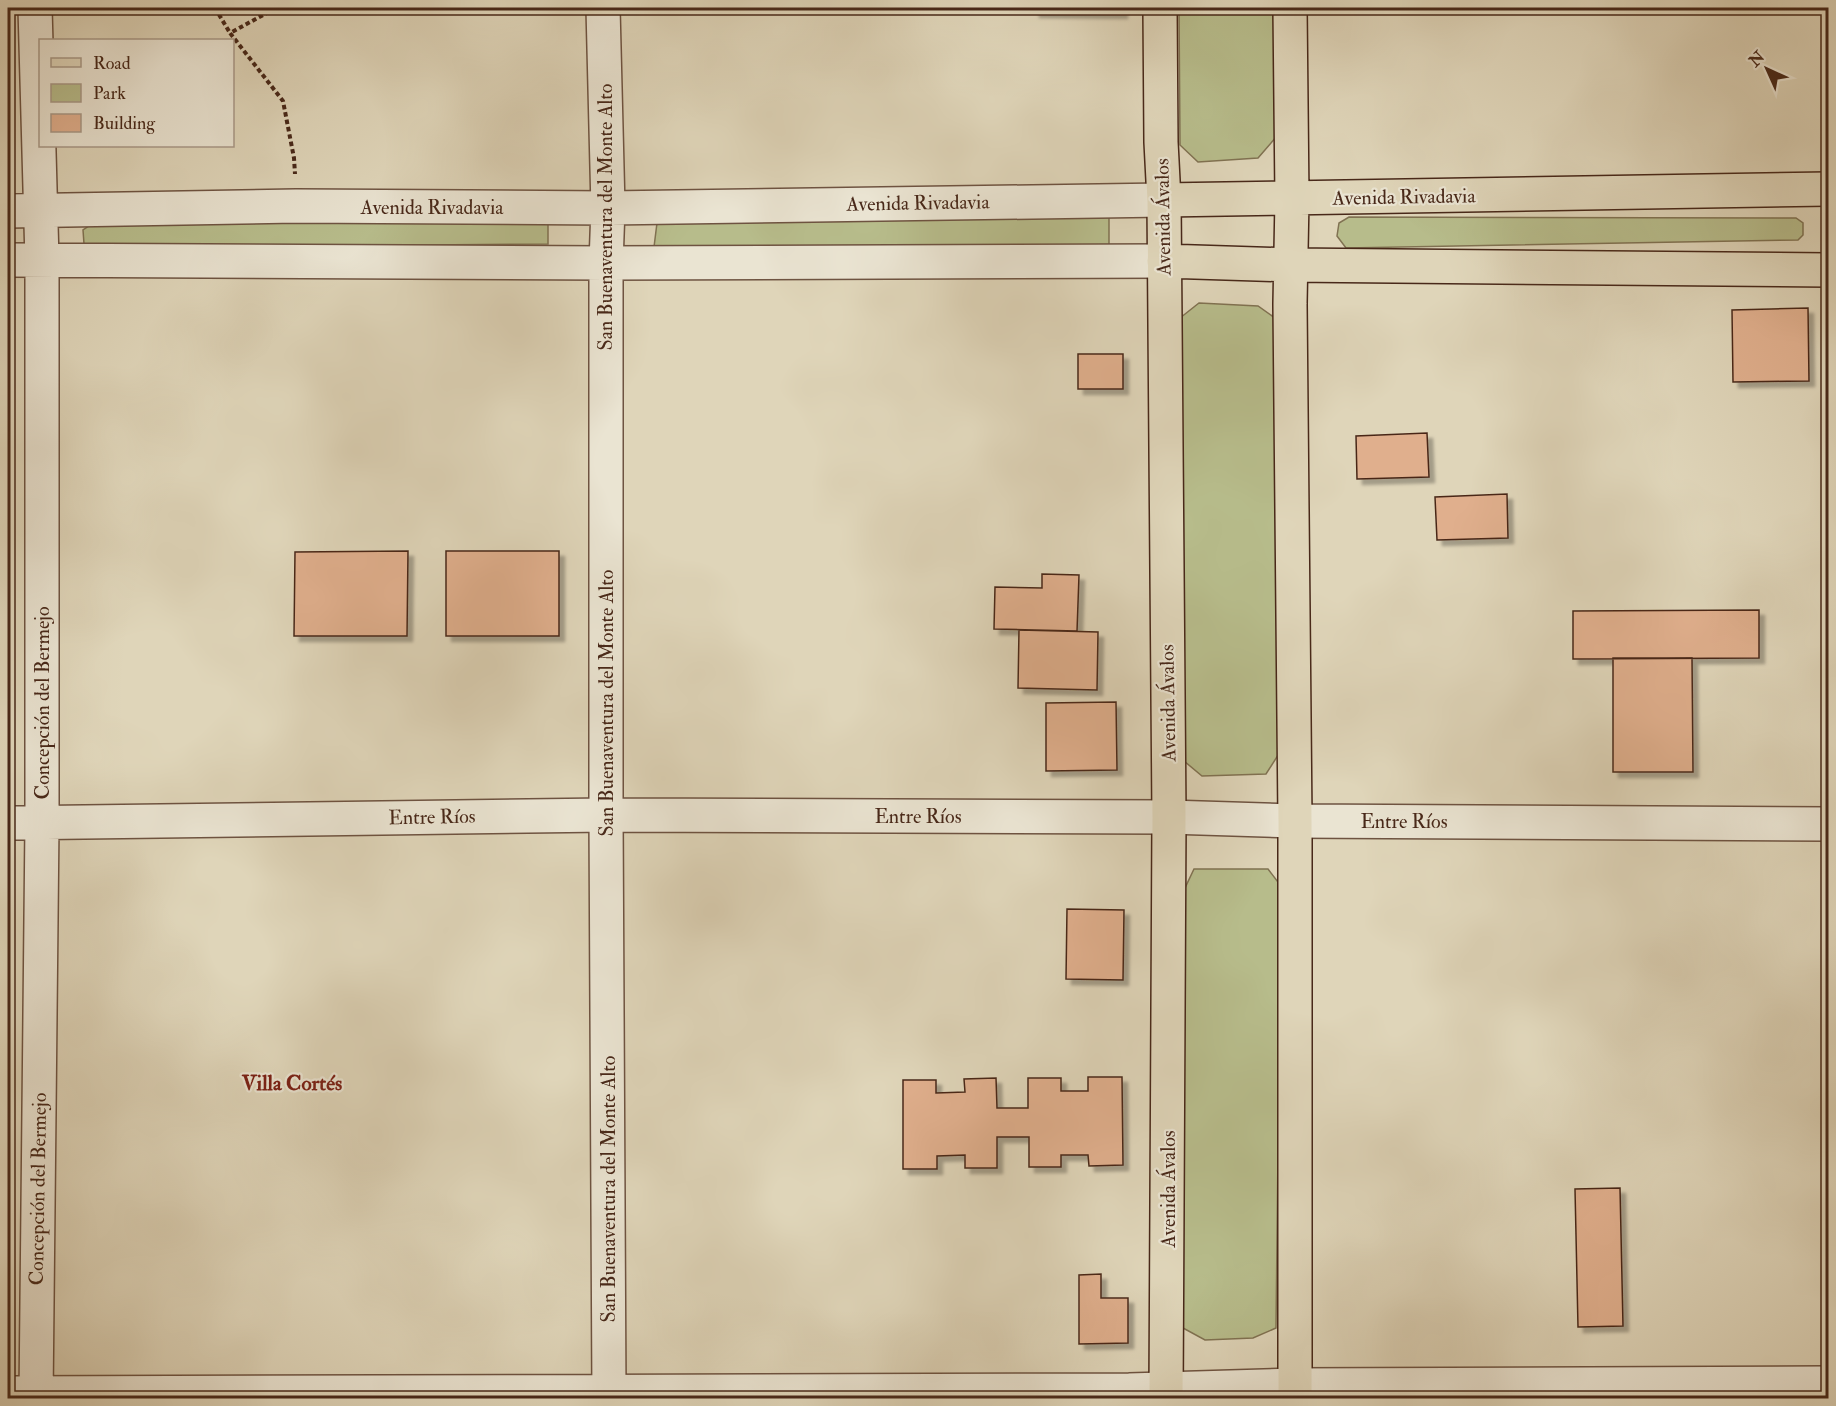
<svg xmlns="http://www.w3.org/2000/svg" width="1836" height="1406" font-family="'IM FELL Double Pica',serif">
<style>
.green{fill:#b7bc8b;stroke:#807252;stroke-width:1.5}
.building{fill:#e0af8d;stroke:#482819;stroke-width:1.5;filter:url(#shadow)}
.lines{fill:none;stroke-linecap:round;stroke-linejoin:round}
.minor-casing{stroke:#6e5341;stroke-width:36}
.major-casing{stroke:#482819;stroke-width:36}
.path{stroke:#482819;stroke-width:4;stroke-dasharray:4.5 3;stroke-linecap:butt}
.minor{stroke:#eae4d2;stroke-width:33}
.major{stroke:#dfd5b9;stroke-width:33}
.labels{text-anchor:middle;dominant-baseline:central;stroke-width:4.5;stroke-linejoin:round;paint-order:stroke}
.street-label{font-size:20px;fill:#482819;stroke:#eae4d2}
.neighbourhood-label{font-size:21px;font-weight:bold;fill:#7a1f14;stroke:#eae4d2}
</style>
<defs>
<filter id="shadow"><feDropShadow dx="5.5" dy="5.5" stdDeviation="1.5" flood-color="#0004"/></filter>
</defs>
<rect width="100%" height="100%" fill="#dfd5b9"/>
<filter id="stains"><feTurbulence type="fractalNoise" baseFrequency=".00333" numOctaves="4"/><feColorMatrix values="0 0 0 0 .2 0 0 0 0 .09 0 0 0 0 .02 0 0 0 .5 -.17"/></filter>
<radialGradient id="worn" r=".72"><stop offset=".6" stop-color="#630" stop-opacity="0"/><stop offset="1" stop-color="#630" stop-opacity=".3"/></radialGradient>
<path class="green" d="M1179,8H1276L1277,136L1258,158L1198,162L1180,145Z
M1109,215V249L654,247L657,223Z
M1349,217L1796,218L1803,223V235L1798,240L1346,248L1337,236L1339,223Z
M548,219V244L92,248L84,244L83,230L92,224Z
M1199,303L1258,306L1275,318L1282,749L1266,774L1202,776L1184,761L1180,318Z
M1194,869H1268L1281,886L1276,1328L1253,1338L1205,1340L1183,1328L1185,888Z"/>
<path class="building" d="M1034,8H1122V13L1034,12Z
M1808,308L1809,381L1733,382L1732,310Z
M1078,354H1123V389H1078Z
M1427,433L1429,477L1357,479L1356,436Z
M1507,494L1508,538L1437,540L1435,497Z
M408,551L407,636H294L295,552Z
M446,551H559V636H446Z
M1042,574L1079,575L1077,631L994,629L995,587L1042,588Z
M1759,610V658L1573,659V611Z
M1019,630L1098,632L1097,690L1018,688Z
M1613,658H1692L1693,772H1613Z
M1116,702L1117,770L1046,771V703Z
M1067,909L1124,910L1123,980L1066,979Z
M1088,1077H1122L1123,1165L1089,1166L1088,1155H1061V1167H1029V1137H997V1168H965V1155L937,1156V1169H903V1080H936V1093L965,1092L964,1079L996,1078L997,1108H1028V1078H1061V1091H1088Z
M1620,1188L1623,1326L1578,1327L1575,1189Z
M1101,1274V1298H1128V1343L1079,1344V1275Z"/>
<g class="lines">
<defs>
<path id="minor" d="M35,8L42,260V823L36,1398
M603,8L608,208L606,263V815L609,1398
M8,211L296,206L608,208L1164,200
M8,260L606,263L1164,261
M8,823L606,815L1169,817L1295,821L1828,824
M8,1393L1129,1390L1295,1385L1828,1383"/>
<path id="major" d="M1160,8L1161,142L1164,200L1169,817L1166,1398
M1290,8L1292,199L1290,304L1295,821V1398
M1164,200L1828,189
M1164,261L1290,265L1828,270"/>
</defs>
<use href="#minor" class="minor-casing"/>
<use href="#major" class="major-casing"/>
<path class="path" d="M215,8L230,33
M276,8L230,33L283,101L294,158L295,174"/>
<use href="#minor" class="minor"/>
<use href="#major" class="major"/>
</g>
<g class="labels">
<g class="street-label">
<text transform="translate(1404 197) rotate(-1)">Avenida Rivadavia</text>
<text transform="translate(918 203) rotate(-1)">Avenida Rivadavia</text>
<text x="432" y="207">Avenida Rivadavia</text>
<text transform="translate(605 217) rotate(-90)">San Buenaventura del Monte Alto</text>
<text transform="translate(1163 217) rotate(-91)">Avenida Ávalos</text>
<text transform="translate(42 703) rotate(-90)">Concepción del Bermejo</text>
<text transform="translate(606 703) rotate(-90)">San Buenaventura del Monte Alto</text>
<text transform="translate(1168 703) rotate(-91)">Avenida Ávalos</text>
<text x="918" y="816">Entre Ríos</text>
<text transform="translate(432 817) rotate(-1)">Entre Ríos</text>
<text x="1404" y="821">Entre Ríos</text>
<text transform="translate(38 1189) rotate(-89)">Concepción del Bermejo</text>
<text transform="translate(608 1189) rotate(-90)">San Buenaventura del Monte Alto</text>
<text transform="translate(1168 1189) rotate(-90)">Avenida Ávalos</text>
</g>
<g class="neighbourhood-label">
<text x="292" y="1083">Villa Cortés</text>
</g>
</g>
<rect width="1836" height="1406" fill="none" stroke="#dfd5b9" stroke-width="30"/>
<rect x="9" y="9" width="1818" height="1388" fill="none" stroke="#482819" stroke-width="3"/>
<rect x="15" y="15" width="1806" height="1376" fill="none" stroke="#482819" stroke-width="1.5"/>
<rect x="39" y="39" width="195" height="108" fill="#eae4d2" stroke="#a99988" stroke-width="1.5"/>
<rect x="51" y="58" width="30" height="9" fill="#dfd5b9" stroke="#a99988" stroke-width="1.5"/>
<text x="93" y="69" font-size="18" fill="#482819">Road</text>
<rect x="51" y="84" width="30" height="18" fill="#b7bc8b" stroke="#a99988" stroke-width="1.5"/>
<text x="93" y="99" font-size="18" fill="#482819">Park</text>
<rect x="51" y="114" width="30" height="18" fill="#e0af8d" stroke="#a99988" stroke-width="1.5"/>
<text x="93" y="129" font-size="18" fill="#482819">Building</text>
<g transform="translate(1767 69) rotate(315)" stroke="#eae4d2" stroke-width="4.5" paint-order="stroke">
<path d="M0-4.5L10 22L0 15L-10 22Z" fill="#482819"/>
<text y="-9" font-size="16" font-weight="bold" text-anchor="middle" fill="#482819">N</text>
</g>
<rect width="100%" height="100%" filter="url(#stains)"/>
<rect width="100%" height="100%" fill="url(#worn)"/>
</svg>
